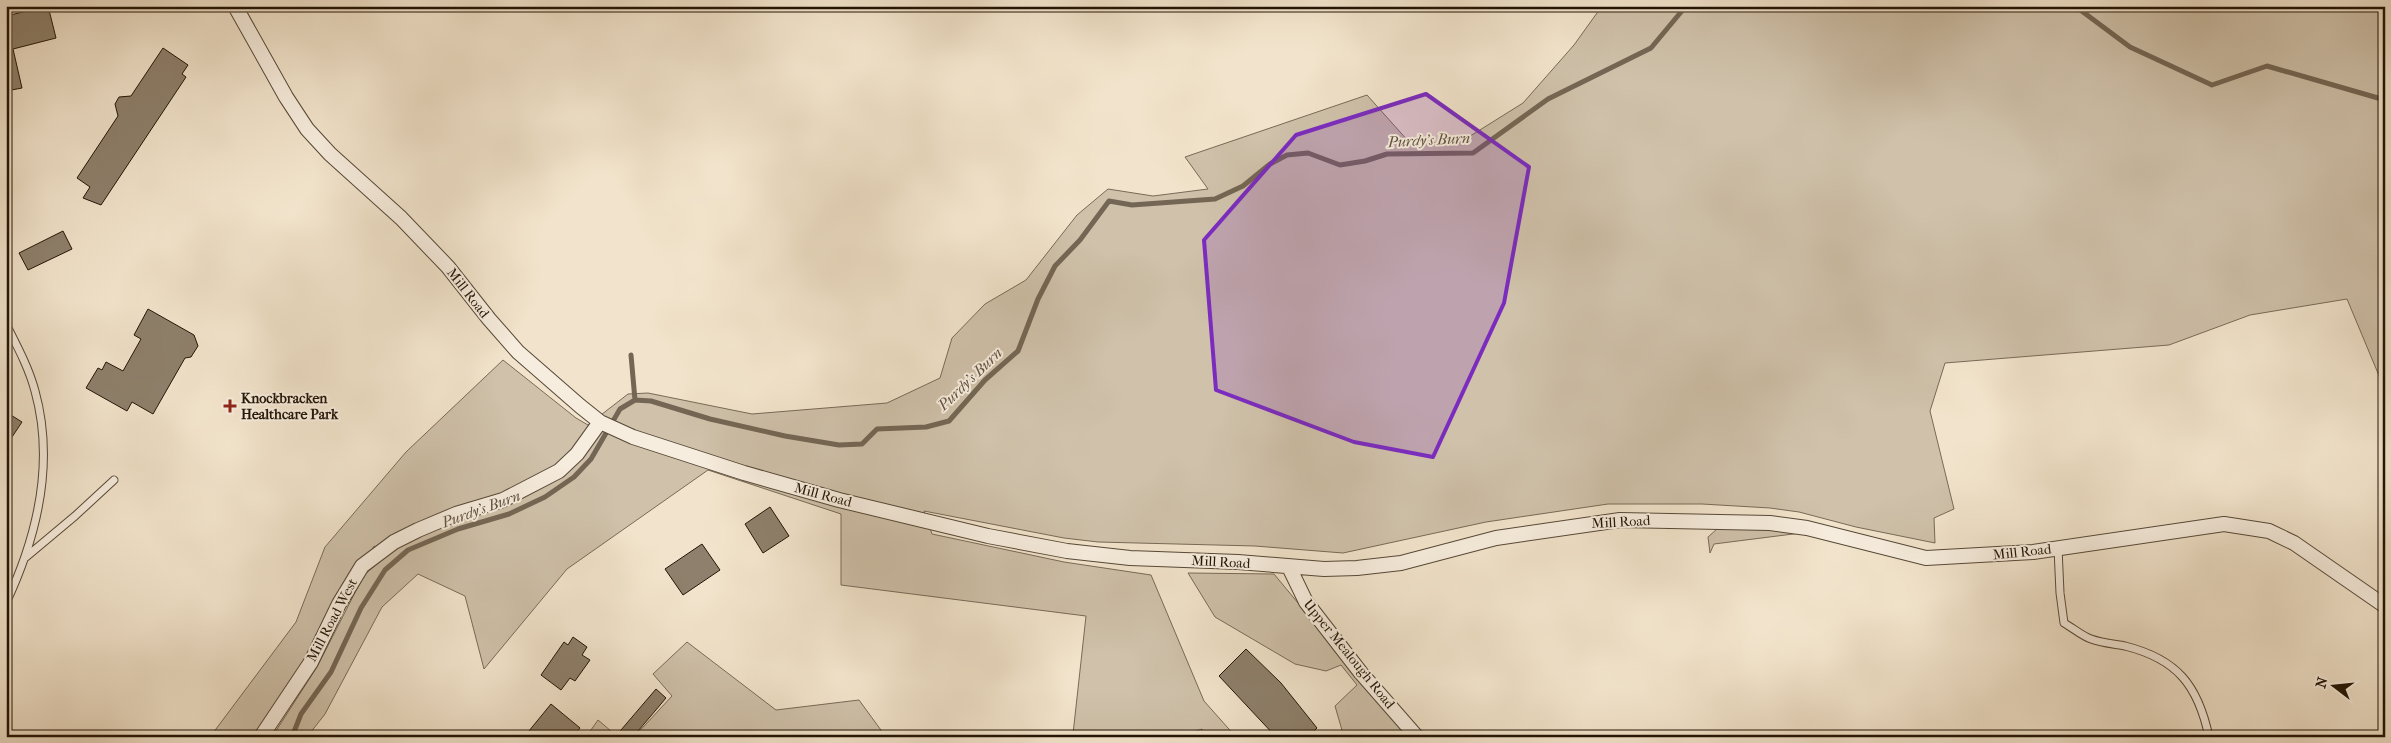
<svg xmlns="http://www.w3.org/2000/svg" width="2391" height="743" font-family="'IM FELL French Canon',serif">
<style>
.green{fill:#cfc1aa;stroke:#786a58}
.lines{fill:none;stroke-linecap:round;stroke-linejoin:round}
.stream{stroke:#746654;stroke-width:5}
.building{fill:#8e806c;stroke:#221405}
.lane-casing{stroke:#564837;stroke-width:9}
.street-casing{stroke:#564837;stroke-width:16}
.lane{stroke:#f7edde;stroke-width:7}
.street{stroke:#f7edde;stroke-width:14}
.marked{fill:#7b2cbf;fill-opacity:0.2;stroke:#7b2cbf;stroke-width:4;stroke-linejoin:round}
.poi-dot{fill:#8f2418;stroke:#f7edde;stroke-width:2}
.labels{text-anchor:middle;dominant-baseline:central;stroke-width:4;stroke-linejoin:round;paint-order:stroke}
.street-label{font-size:14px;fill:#221405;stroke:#f7edde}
.poi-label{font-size:14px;font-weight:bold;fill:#221405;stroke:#f7edde;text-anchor:start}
.water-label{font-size:15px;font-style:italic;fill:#605240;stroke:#f7edde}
</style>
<rect width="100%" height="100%" fill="#f2e4cc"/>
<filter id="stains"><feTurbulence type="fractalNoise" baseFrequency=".004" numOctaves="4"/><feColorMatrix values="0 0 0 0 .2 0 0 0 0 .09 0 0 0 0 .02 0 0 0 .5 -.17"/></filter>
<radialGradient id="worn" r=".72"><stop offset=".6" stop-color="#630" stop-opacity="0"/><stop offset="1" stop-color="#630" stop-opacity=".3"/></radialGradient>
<path class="green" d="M1602,6H2385V390L2347,299L2250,315L2169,345L1945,363L1930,411L1954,509L1934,518L1935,543L1856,527L1799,512L1770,508L1702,504H1608L1486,522L1343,553L1255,546L1098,542L1064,538L924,511L932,534L1064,562L1151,575L1204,701L1236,737H1202V729L1180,737H1080L1073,734L1086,616L841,585V514L708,470L567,569L484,669L465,596L418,574L382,607L325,714L307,737H272L317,667L364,575L388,555L374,546L265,728L257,737H210L296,622L325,547L406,452L503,360L576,418L588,425L628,394L648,393L752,414L887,403L940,378L952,338L985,304L1026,280L1077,215L1108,189L1153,196L1208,189L1185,157L1367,95L1409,142L1459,143L1523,103L1574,45Z
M1771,528L1801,533L1714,544L1710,553L1708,537L1717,529Z
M1188,573L1274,574L1409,737H1344L1335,706L1357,685L1341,665L1326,671L1295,664L1215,617Z
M687,642L776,710L859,700L886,737H634L672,696L653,674Z
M598,720L618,737H586Z"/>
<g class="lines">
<path class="stream" d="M2075,6L2130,47L2212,85L2267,66L2385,100
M631,355L635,400
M292,737L301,714L331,672L361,608L385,570L408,550L458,529L509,514L545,497L574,477L591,459L620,409L635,400L651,401L710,419L785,436L839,445L862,444L877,429L926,427L949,421L985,380L1018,351L1038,299L1055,266L1080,240L1109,201L1132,205L1215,199L1243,186L1270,164L1287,155L1308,153L1340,165L1365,161L1387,154L1473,153L1548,99L1651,48L1686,6"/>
</g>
<path class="building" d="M48,6L56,38L13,49L22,88L6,91V16Z
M163,48L188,65L182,74L186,77L101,205L83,198L90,187L77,178L118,116L115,104L119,97L131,96Z
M63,231L72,249L28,270L19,253Z
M148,309L194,335L198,346L191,357L185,358L153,414L132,402L127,411L86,388L98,368L102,370L106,362L123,371L141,339L134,335Z
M6,412L22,422L6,446Z
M770,507L789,536L763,553L745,524Z
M702,544L720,570L683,595L665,569Z
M573,637L587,647L582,655L590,660L575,681L570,678L561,690L541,675L564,642L568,645Z
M1246,649L1281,683L1317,728L1307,737H1276L1219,676Z
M656,689L666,698L633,737H615Z
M551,704L580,728L573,737H524Z"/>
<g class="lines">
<defs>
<path id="lane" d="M6,324C17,346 29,368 35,391C55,463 37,537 6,603
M2058,548L2060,593L2064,623C2073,628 2082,636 2091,639C2102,643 2114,644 2125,646C2177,659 2198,685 2209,737
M26,557L75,516L114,480"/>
<path id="street" d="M235,6L286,97L307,129L330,154L401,218L448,267L489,319L518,352L580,406L600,422L633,437L744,473L839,500L988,536L1067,551L1130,558L1238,562L1324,569L1357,568L1401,563L1496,538L1620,520L1770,523L1807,528L1926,558L2033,552L2224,524L2269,531L2294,543L2385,606
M1289,567L1306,602L1361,673L1417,737
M261,737L311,662L339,604L362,566L394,542L418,530L456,514L503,500L559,471L577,454L600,422"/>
</defs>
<use href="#lane" class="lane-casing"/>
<use href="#street" class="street-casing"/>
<use href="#lane" class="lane"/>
<use href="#street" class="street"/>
</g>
<path class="marked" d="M1426,94L1529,167L1504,303L1433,457L1354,442L1216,390L1204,240L1296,135Z"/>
<path class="poi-dot" d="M227.5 398.5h5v5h5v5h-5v5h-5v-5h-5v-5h5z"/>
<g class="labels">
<g class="street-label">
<text transform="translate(468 293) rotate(52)">Mill Road</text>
<text transform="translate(823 495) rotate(15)">Mill Road</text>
<text transform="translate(1621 522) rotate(-3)">Mill Road</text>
<text transform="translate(2022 552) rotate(-6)">Mill Road</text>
<text transform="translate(1221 562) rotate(3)">Mill Road</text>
<text transform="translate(332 620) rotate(-62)">Mill Road West</text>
<text transform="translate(1349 654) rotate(51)">Upper Mealough Road</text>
</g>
<g class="poi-label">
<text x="241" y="398">Knockbracken<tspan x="241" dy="16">Healthcare Park</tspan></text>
</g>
<g class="water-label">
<text transform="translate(1429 140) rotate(-3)">Purdy's Burn</text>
<text transform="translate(970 379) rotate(-44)">Purdy's Burn</text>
<text transform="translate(481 509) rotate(-20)">Purdy's Burn</text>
</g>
</g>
<rect width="2391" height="743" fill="none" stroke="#f2e4cc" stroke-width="25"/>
<rect x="8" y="8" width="2376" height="728" fill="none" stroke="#221405" stroke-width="2.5"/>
<rect x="12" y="12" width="2366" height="718" fill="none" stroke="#221405"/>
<g transform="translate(2334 686) rotate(286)" stroke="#f7edde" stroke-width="4" paint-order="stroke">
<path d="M0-4L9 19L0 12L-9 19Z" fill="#221405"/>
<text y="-8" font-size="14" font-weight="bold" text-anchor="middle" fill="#221405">N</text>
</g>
<rect width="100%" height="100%" filter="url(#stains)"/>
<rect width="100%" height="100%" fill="url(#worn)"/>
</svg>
